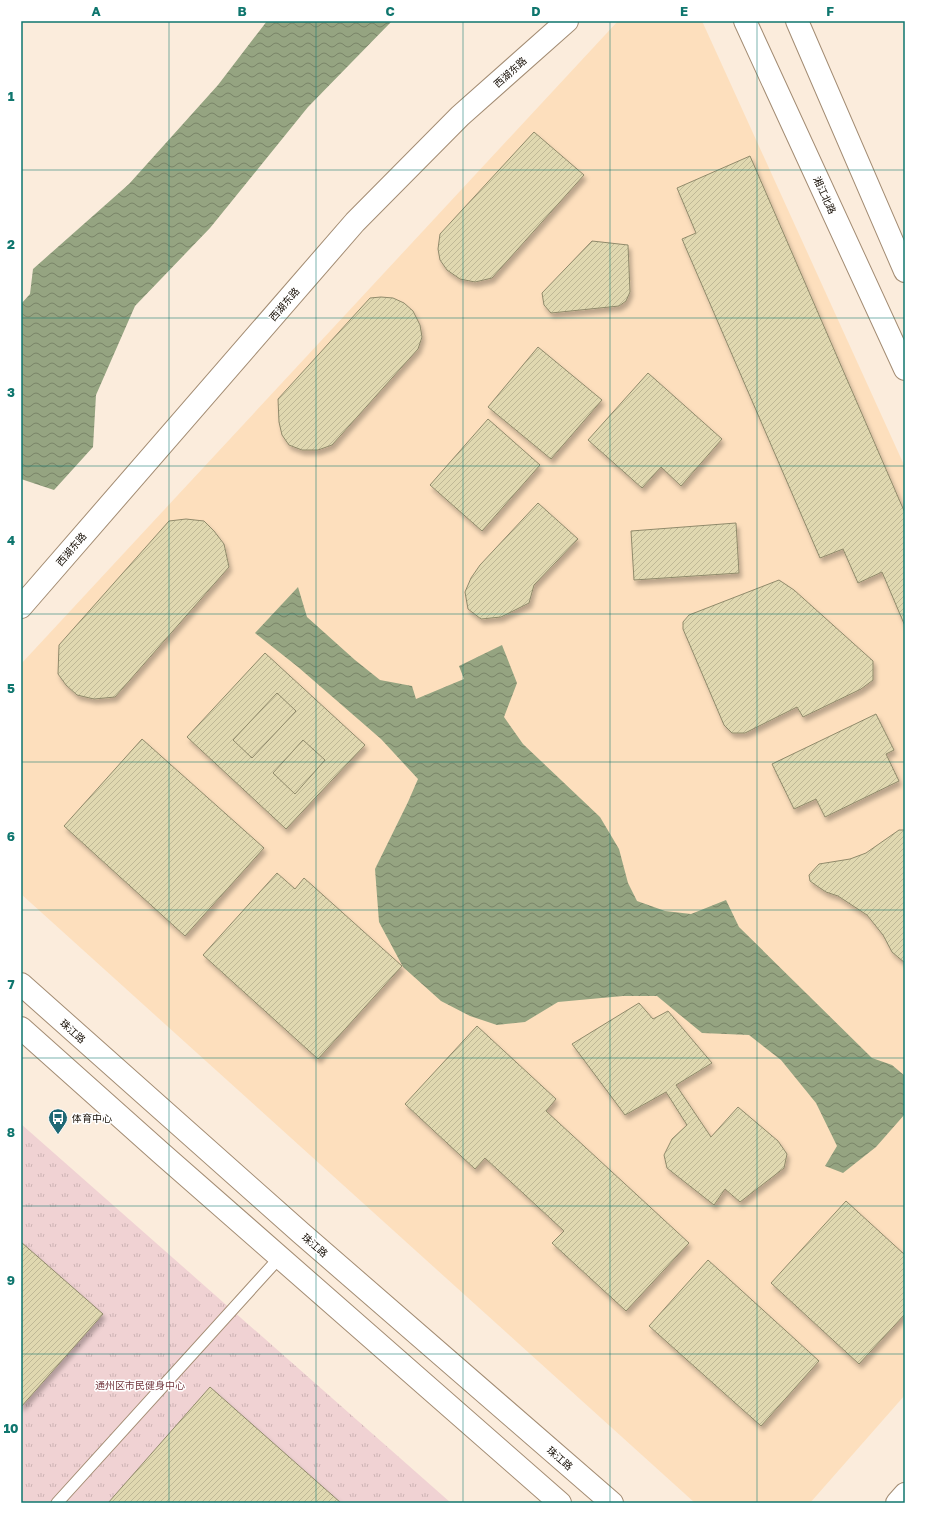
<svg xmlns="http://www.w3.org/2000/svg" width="926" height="1524" font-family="'Golos Text','Noto Sans SC',sans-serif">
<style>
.built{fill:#fddfbd}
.park{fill:url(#park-tufts)}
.water{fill:url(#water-waves)}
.building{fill:url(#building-hatch);stroke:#908a6b;filter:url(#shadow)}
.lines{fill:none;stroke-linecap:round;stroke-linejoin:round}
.lane-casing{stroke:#a38c73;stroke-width:13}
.secondary-casing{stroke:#a38c73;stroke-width:24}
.lane{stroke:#fff;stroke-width:11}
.secondary{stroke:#fff;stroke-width:22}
.grid{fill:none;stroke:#0f766e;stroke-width:1;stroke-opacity:0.55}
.labels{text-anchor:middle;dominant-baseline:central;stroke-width:3;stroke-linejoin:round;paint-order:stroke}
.street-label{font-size:10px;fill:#160e05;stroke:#fff}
.poi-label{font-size:10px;fill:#160e05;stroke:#fff;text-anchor:start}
.park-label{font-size:10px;fill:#73383f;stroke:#fff}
.neatline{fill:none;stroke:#0f766e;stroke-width:1.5}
.grid-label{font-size:13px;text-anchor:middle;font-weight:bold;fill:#0f766e}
</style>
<defs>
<pattern id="park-tufts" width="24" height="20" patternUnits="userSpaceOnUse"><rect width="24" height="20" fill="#f0d2d3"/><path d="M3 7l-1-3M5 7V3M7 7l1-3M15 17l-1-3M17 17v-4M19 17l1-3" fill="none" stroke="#cdb3b4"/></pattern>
<pattern id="water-waves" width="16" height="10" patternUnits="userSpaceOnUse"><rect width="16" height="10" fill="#95a481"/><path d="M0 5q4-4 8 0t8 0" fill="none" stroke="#798468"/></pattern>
<pattern id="building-hatch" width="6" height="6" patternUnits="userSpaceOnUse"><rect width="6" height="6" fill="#e0d8b0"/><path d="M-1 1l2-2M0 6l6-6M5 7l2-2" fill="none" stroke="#bfb896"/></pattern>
<filter id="shadow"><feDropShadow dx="2.5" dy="4.5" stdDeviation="2" flood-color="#0004"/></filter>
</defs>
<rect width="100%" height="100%" fill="#fbecdc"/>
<path class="built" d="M618,21H702L905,467V1395L810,1503H695L21,894V664Z"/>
<path class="park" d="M21,1124L451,1503H21Z"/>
<path class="water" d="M267,21H392L308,107L210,228L135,306L96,395L93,447L54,490L21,479V304L30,294L33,269L129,184L218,85Z
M298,587L307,617L355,660L380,680L412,686L416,699L464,679L459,666L502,645L517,683L504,717L523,744L600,817L619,849L628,883L637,901L665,911L691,914L726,900L739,927L872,1058L892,1065L905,1076V1114L876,1147L843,1173L825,1166L837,1146L816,1103L781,1060L749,1035L702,1033L657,996H623L558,1002L525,1022L497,1025L470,1016L441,1001L403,967L379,922L375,869L408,802L418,779L381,739L298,667L255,633Z"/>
<path class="building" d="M534,132L584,175L492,278L475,282L460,279L447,270L440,260L438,249L440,234Z
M750,156L905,513V626L882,572L858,583L843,549L820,558L682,239L696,233L677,188Z
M592,241L628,245L630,292L626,301L619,306L551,313L544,305L542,293Z
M381,297L393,298L404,303L413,311L420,325L422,337L418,349L332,445L318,450H302L289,445L282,435L279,422L278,399L370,298Z
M538,347L602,400L551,459L488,407Z
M648,373L722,439L681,486L661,467L642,488L588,440Z
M488,419L540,465L482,531L430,485Z
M538,503L578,539L534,585L529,603L501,617L481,619L468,609L465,592L471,578L480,565Z
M186,519L204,521L214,531L224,544L229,567L115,697L94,699L77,695L66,685L58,674L59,645L169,521Z
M736,523L739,573L634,580L631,531Z
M779,580L794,590L873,661V680L861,689L803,717L797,707L745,733H732L724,725L683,629V622L689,615Z
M265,653L365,745L286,829L187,737Z
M277,693L296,711L252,758L233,740Z
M876,714L894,750L886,754L899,781L825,817L816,799L794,809L772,764Z
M142,739L264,848L185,936L64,826Z
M303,740L325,760L295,794L273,773Z
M899,830H905V963L892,952L883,935L867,915L838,896L826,892L817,886L810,881L809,875L819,864L850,859L866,853Z
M277,873L295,889L304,878L402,966L318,1059L203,955Z
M639,1003L653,1019L668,1011L712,1063L676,1085L711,1137L738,1107L778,1141L787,1154L784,1168L740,1202L725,1189L714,1205L667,1168L664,1155L672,1139L687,1125L666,1092L625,1115L572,1044Z
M477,1026L556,1099L546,1111L689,1243L626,1311L552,1243L564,1231L485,1158L475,1169L405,1104Z
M846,1201L905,1255V1314L859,1364L771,1283Z
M21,1242L103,1314L21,1407Z
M708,1260L819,1361L761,1426L649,1326Z
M210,1387L341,1503H108Z"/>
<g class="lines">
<defs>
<path id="lane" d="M57,1503L280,1257"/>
<path id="secondary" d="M745,21L905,369
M797,21L905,271
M21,607L355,222L460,116L567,21
M21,984L301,1233L612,1503
M21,1028L161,1153L560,1503
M897,1503L905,1494"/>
</defs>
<use href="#lane" class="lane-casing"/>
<use href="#secondary" class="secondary-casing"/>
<use href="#lane" class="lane"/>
<use href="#secondary" class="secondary"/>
</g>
<path class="grid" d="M169,21V1503M316,21V1503M463,21V1503M610,21V1503M757,21V1503M21,170H905M21,318H905M21,466H905M21,614H905M21,762H905M21,910H905M21,1058H905M21,1206H905M21,1354H905"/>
<defs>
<symbol id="bus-pin" viewBox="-11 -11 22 30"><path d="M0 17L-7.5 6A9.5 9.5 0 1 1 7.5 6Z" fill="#1e6874" stroke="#fff"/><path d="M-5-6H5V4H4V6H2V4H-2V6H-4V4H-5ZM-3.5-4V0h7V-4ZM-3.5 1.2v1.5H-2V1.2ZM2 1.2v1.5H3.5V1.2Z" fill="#fff"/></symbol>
</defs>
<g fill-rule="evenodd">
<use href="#bus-pin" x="47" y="1107" width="22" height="30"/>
</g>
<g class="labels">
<g class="street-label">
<text transform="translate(510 72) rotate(-42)">西湖东路</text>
<text transform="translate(825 195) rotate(65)">湘江北路</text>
<text transform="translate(284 304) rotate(-49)">西湖东路</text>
<text transform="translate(71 549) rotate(-49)">西湖东路</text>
<text transform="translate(73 1031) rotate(42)">珠江路</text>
<text transform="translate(315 1245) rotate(41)">珠江路</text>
<text transform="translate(560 1458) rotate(41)">珠江路</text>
</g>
<g class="poi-label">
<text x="72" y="1118">体育中心</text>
</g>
<g class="park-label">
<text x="140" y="1385">通州区市民健身中心</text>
</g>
</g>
<rect width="926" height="1524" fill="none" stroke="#ffffff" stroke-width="44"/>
<rect x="22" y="22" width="882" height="1480" class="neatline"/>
<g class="grid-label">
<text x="96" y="16">A</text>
<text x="242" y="16">B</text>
<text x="390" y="16">C</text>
<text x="536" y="16">D</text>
<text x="684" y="16">E</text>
<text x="830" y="16">F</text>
<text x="11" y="101">1</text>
<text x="11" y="249">2</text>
<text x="11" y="397">3</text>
<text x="11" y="545">4</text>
<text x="11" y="693">5</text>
<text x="11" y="841">6</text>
<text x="11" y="989">7</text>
<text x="11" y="1137">8</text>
<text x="11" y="1285">9</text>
<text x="11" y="1433">10</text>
</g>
</svg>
